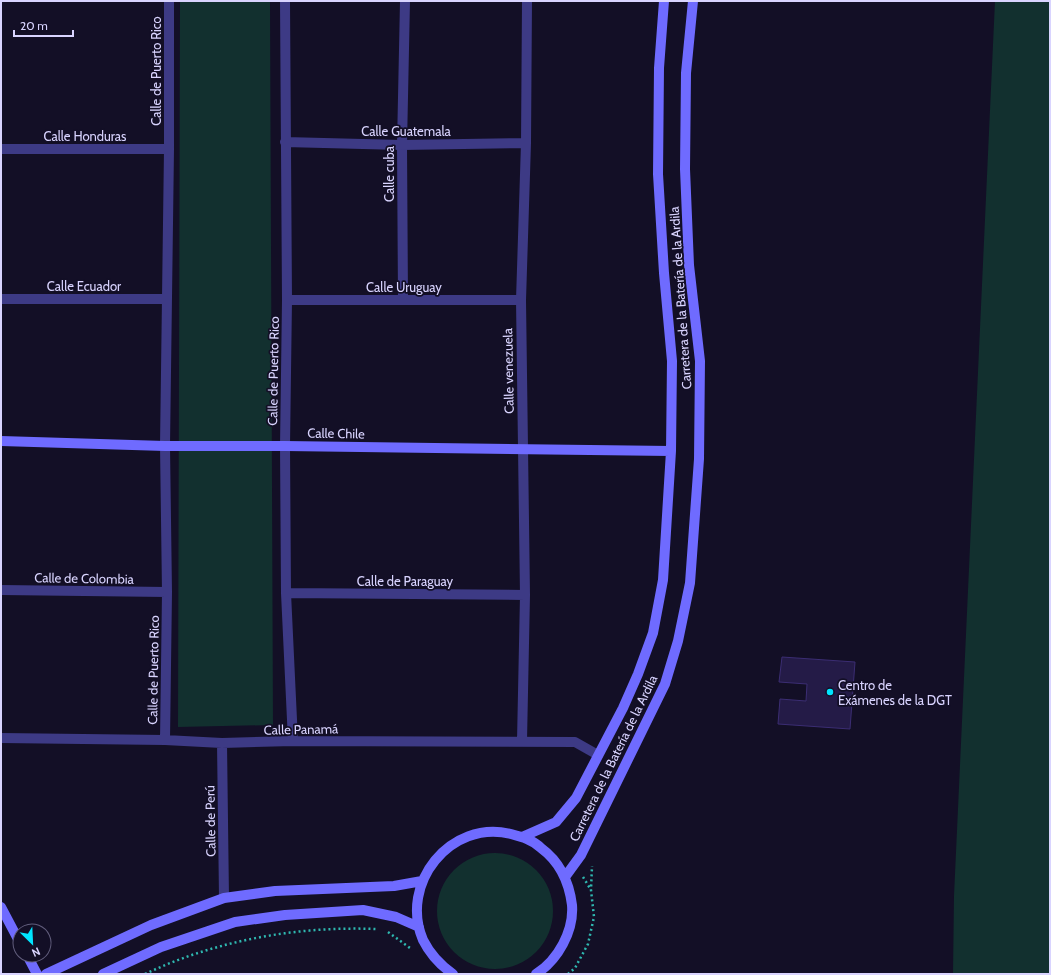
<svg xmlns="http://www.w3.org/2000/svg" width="1051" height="975" font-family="Cabin,sans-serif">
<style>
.green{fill:#12302f}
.building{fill:#241b47;stroke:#3b2d73}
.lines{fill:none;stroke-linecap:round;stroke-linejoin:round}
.path{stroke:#2fb8b0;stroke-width:2.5;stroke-dasharray:2 3;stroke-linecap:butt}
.lane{stroke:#3d3a85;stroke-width:10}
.street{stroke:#3d3a85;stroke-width:10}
.secondary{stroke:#6f6bff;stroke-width:10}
.poi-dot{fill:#00e5ff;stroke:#130f26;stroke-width:1.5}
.labels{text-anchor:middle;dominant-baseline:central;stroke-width:3.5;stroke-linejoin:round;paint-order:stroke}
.street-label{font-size:13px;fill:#d9d4ff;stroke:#130f26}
.poi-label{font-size:13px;fill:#d9d4ff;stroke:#130f26;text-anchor:start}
</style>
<rect width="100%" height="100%" fill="#130f26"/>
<path class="green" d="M180,1H270L273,725L178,727Z
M995,1H1050V974H953L954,896Z
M437 911a58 58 0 1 1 116 0a58 58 0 1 1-116 0Z"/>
<path class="building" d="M782,657L855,662L850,729L778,724L780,699L806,701L807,684L779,682Z"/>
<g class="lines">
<path class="path" d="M583,877L591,890
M388,932L410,948
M145,974C217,940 297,926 376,929
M568,974L575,968L588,944L594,917L591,890L592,866"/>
<path class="lane" d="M403,300L402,145L405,1"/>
<path class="street" d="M285,1L287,300L285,446L286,593L293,741
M285,142L402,145L526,143
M1,149H169
M1,299H166
M287,300H521
M1,590L167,592
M286,593L525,595
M1,738L165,740L222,743L293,741L575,742L598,755
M165,740L167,592L165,446L169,149V1
M522,741L525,595L521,300L526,143L527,1
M222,743L224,898"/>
<path class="secondary" d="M1,441L165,446H285L671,451
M522,837L556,822L576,798L623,708L638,674L653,633L663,580L671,451L672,361L664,273L658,174L659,68L664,1
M565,877L581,855L665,684L678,641L690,583L699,459L700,361L689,265L685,169L686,73L693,1
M1,907L20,943
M27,955L37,974
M46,974L151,925L224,898L275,891L394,886L422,881
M103,974L161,947L235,922L285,915L363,910L396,917L419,927
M453,974C440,965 430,954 423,940C399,884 450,819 511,834C522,837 533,840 541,848C560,862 569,881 572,905C574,931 558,960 536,974"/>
</g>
<circle class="poi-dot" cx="830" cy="692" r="4"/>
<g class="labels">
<g class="street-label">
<text transform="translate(156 71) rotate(-90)">Calle de Puerto Rico</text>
<text x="406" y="131">Calle Guatemala</text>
<text x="85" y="136">Calle Honduras</text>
<text transform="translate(389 174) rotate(-90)">Calle cuba</text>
<text x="84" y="286">Calle Ecuador</text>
<text x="404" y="287">Calle Uruguay</text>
<text transform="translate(680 298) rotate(-94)">Carretera de la Batería de la Ardila</text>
<text transform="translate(273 371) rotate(-89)">Calle de Puerto Rico</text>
<text transform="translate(508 371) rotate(-91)">Calle venezuela</text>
<text transform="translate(336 433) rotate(1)">Calle Chile</text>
<text transform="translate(84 578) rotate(1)">Calle de Colombia</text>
<text x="405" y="581">Calle de Paraguay</text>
<text transform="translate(153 670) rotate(-89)">Calle de Puerto Rico</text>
<text transform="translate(301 729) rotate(-1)">Calle Panamá</text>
<text transform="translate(613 758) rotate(-64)">Carretera de la Batería de la Ardila</text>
<text transform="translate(210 821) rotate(-91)">Calle de Perú</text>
</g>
<g class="poi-label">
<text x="838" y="685">Centro de<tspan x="838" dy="15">Exámenes de la DGT</tspan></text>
</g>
</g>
<rect width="1051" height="975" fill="none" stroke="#d9d4ff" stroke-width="4"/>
<g transform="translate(32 943) rotate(156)"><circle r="19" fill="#130f26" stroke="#625e7d"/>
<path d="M0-3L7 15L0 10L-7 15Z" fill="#00e5ff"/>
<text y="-6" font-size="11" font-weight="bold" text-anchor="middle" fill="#d9d4ff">N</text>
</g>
<path d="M14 30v6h59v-6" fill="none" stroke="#d9d4ff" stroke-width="2"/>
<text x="20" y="30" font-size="12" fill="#d9d4ff" stroke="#130f26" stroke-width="3" paint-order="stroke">20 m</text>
</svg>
